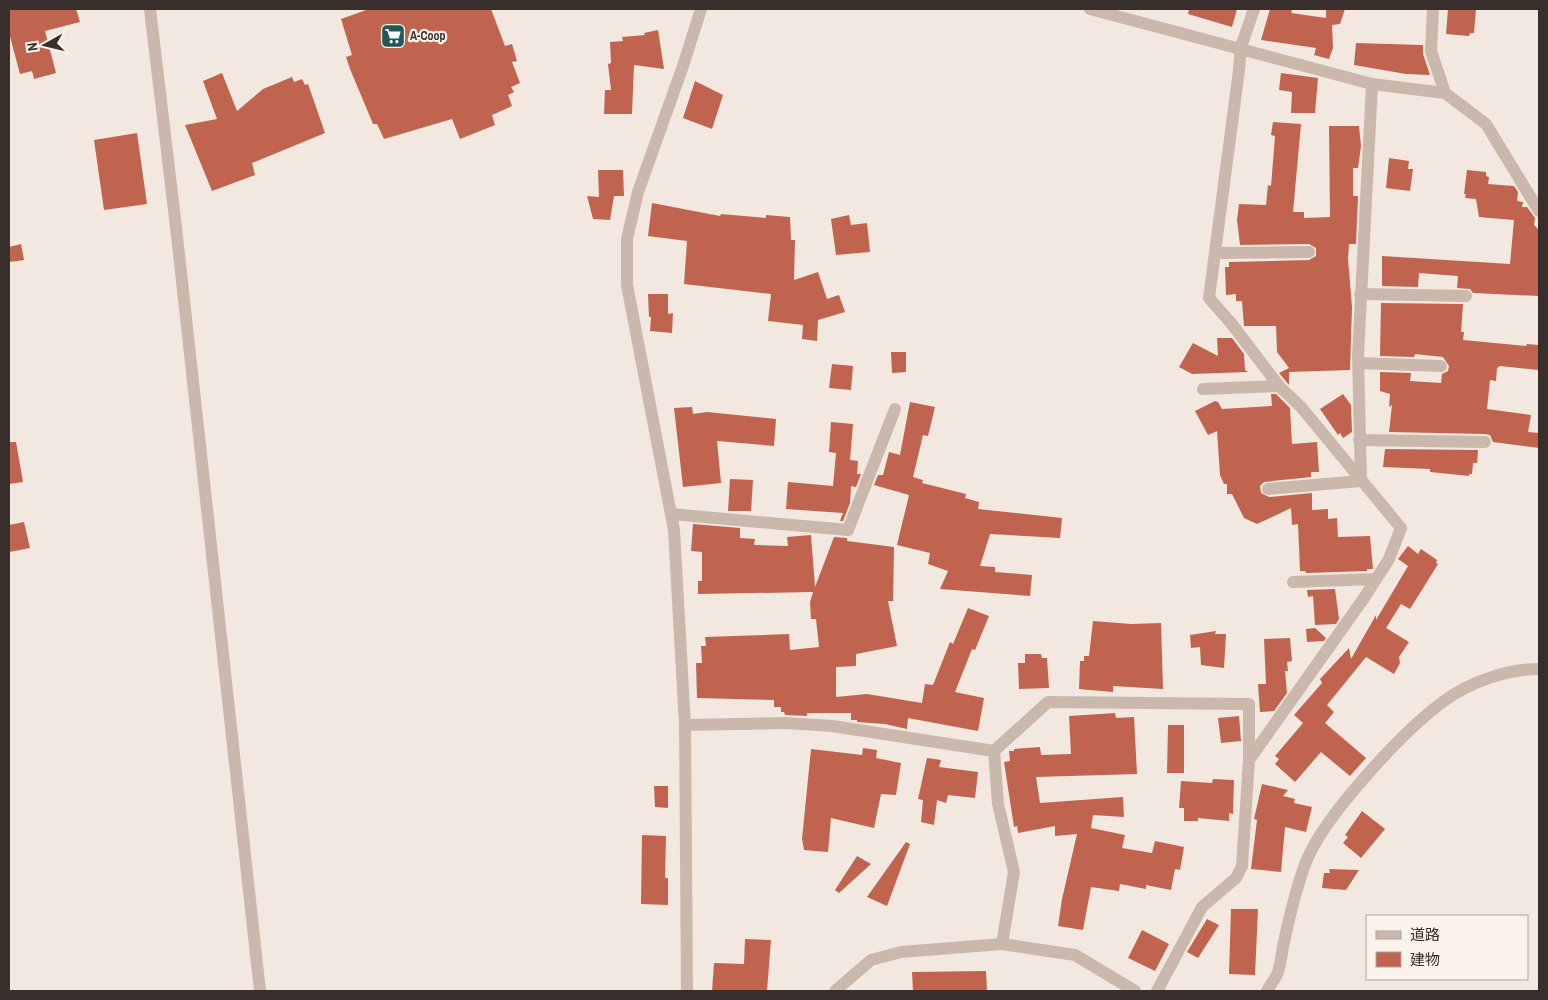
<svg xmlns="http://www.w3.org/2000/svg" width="1548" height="1000" font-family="'Archivo Narrow','Noto Sans JP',sans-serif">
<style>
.building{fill:#c06450}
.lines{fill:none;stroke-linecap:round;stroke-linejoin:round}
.minor{stroke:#cab8ac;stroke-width:12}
.tertiary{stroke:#cab8ac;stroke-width:12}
.labels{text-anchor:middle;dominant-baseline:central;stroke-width:4.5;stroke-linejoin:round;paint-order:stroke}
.poi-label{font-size:12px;font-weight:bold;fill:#382e2b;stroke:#faf3ec;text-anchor:start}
</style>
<rect width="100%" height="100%" fill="#f2e8e0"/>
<path class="building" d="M9,9H76L80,22L45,31L56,73L34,79L32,71L20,74L9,33Z
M369,9H491L505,46L512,44L517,61L512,62L520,83L511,87L514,92L508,95L512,106L492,115L495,125L460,139L452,119L384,139L377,124H373L350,69L346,57L352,55L341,19Z
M1189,9H1237L1232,27L1188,14Z
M1270,9H1283L1292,10L1291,13L1326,18V9H1345L1340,24L1332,25L1333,48L1329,59L1314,55L1316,48L1261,40Z
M1448,9H1476L1474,33H1470L1469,36L1446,34Z
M658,30L664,69L634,65L632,114H604L605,90H611L608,64L611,63L610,42L623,41L622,37L645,35L644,33Z
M1356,43L1423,45V54L1430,75L1406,74L1354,65Z
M222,73L237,111L263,89L292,77L294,82L302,79L305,85L308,84L325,133L252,163L255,175L212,191L185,125L217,119L203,81Z
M1281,73L1318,78L1315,113H1291L1292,92L1279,90Z
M695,81L723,95L712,129L683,118Z
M1273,122L1301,124L1293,212H1304V218L1330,217L1329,126H1359L1361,146L1358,168H1353V196H1358L1356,244H1349L1348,259L1352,307L1350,370L1289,372V385L1279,373L1289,368L1277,352L1276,326H1244L1242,301H1236V294L1226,295L1225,267H1229V262L1309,260L1316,256V248L1309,244L1240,245L1237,220L1239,204L1266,205L1268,185L1271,186L1275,136L1271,135Z
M137,133L147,204L104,210L94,140Z
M1389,158L1409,161L1408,169H1413L1410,191L1386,188Z
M598,170H623L624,196H614L610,220L593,219L587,196L599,197Z
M1467,170L1486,172V176L1489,177L1488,184L1514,186L1518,192L1517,201L1523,202L1522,207H1527L1535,218L1534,225L1538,229L1539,296L1473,293L1470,289L1457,288L1458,276L1419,273L1418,287L1382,286V256L1510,264L1514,220L1479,217L1476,199L1465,198L1466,194H1464Z
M652,203L720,216L721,214L766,218V215L790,217L791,240H795L794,280L818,272L827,299L839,295L845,312L818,320L817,341L802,339L803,325L768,321L771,294L684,284L687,241L648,236Z
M849,215L851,225L867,223L870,252L836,255L831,219Z
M21,244L24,260L9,262V247Z
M648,294H668V314L673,313L672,333L650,331L651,317H649Z
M1381,303L1463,304L1461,332H1464L1463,340L1526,346L1527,344L1539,345V370L1500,366L1497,368L1496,381L1490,380L1487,409L1531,415L1528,432L1539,433V448L1493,442L1490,435L1485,434L1389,432L1392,405L1389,407L1390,394L1380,391V372L1411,373L1410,381L1441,383L1442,374L1448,371L1449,366L1443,357L1415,354L1414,357L1380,356Z
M1217,338H1232L1244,354L1245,370L1248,372L1192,374L1179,367L1193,343L1218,356Z
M891,352H906V372L892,373Z
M832,364L853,366L851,390L829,388Z
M1271,394H1276L1290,408L1292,444L1317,442L1319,472H1311V477L1264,482L1260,486L1261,493L1269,497L1312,493V510L1328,509V519L1337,518L1338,537L1370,536L1373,569H1367V571L1306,573L1305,571H1300L1298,524L1292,525L1291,508L1257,524L1244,518L1232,494H1227V484H1224L1220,475L1217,431L1208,435L1195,411L1215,401L1218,402L1222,409L1272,406Z
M1343,394L1351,405L1352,432L1343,438L1340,433L1338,435L1320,409Z
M910,402L935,407L928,436L923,435L913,477L923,480L922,483L966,494L965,498L979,502L978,509L1062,518L1060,538L990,534L980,566L995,567V572L1032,575L1030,596L940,589L948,571L928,564L930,553L897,545L909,495L874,485L878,475H883L889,452L900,455Z
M692,407L693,414L707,412L776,419L774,446L717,441L721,483L683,487L674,408Z
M831,422L853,424L850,460L858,461L857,474H861L856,487L851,486L850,503L843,521H840L843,513L786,509L788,482L833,486L836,453L829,452Z
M9,442H16L23,482L9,484Z
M1385,449L1478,450L1477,463H1473L1472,474H1469V476L1430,472V469L1383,467Z
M730,479L753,480L751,511H728Z
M24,522L30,548L9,552V525Z
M693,524L740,528V538L755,539L754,545L788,546L787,537L811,535L815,587L834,537L847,538V541L894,547L893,601H888L897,646L856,654V666L836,667V697L867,694L922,703L925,684L933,685L950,642L953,644L968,608L989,616L975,650L972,649L955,692L984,698L978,731L908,718L907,729L885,724L857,722V720H851V713H807V716L785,715L784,712H781V707H774V700L697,698L696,663H702L701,646H706L705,637L789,634L790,650L819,647L816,619H811L810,602L813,592L698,594V581H702V552L691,551Z
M1408,546L1418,554L1421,549L1437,560L1436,563L1438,564L1410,609L1401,604L1386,628L1409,642L1399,657L1400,663L1394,674L1366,657L1327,705L1334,712L1325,723L1366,758L1350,776L1321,752L1295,782L1275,764L1279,759L1275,756L1303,723L1294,715L1322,683L1320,679L1349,648L1351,659L1376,615V620L1408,566L1398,559Z
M1335,589L1339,619L1336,624L1315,625L1313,596L1308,597L1307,590Z
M1093,621L1131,624L1161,623L1163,689L1113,686V692L1079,689L1080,661H1084V656H1089Z
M1315,628L1326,638L1324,641L1307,642L1306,629Z
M1216,631L1215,634H1226L1224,668L1201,665L1200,647L1191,648L1190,635Z
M1290,638L1292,661L1287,662L1288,671H1285L1287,693L1274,711L1260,712L1258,684H1266L1264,639Z
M1025,654H1041L1042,658H1047L1049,688L1019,689L1018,663H1025Z
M1115,713L1116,718L1134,717L1137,774L1036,777L1040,803L1123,797L1124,817L1093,815L1091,828L1125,835L1122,848L1152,853L1155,841L1184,847L1180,870L1175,869L1171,890L1146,885V889L1120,884L1119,891L1091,887L1083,930L1058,926L1062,899L1077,834L1055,836V826L1018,833L1017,826L1014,827L1004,762L1010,761L1009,751H1014V749L1040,747L1041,755L1071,754L1069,716Z
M1239,716L1241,741L1221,743L1218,718Z
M1168,725H1184V773H1167Z
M863,748L877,750L876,758L901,763L896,795L881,794L874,828L831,818L828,852L804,850L802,839L811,749L862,755Z
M927,758L941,760L939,767L978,772L975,798L948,795L946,803L937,800L934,825L921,822L923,800L918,799Z
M1213,779L1234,780L1233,814L1229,813V821L1198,818V821H1184V808H1179L1181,781L1212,783Z
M1262,784L1288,790L1283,796L1295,799L1294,803L1312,807L1306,832L1285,827L1281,872L1251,869L1257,820L1254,819Z
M654,786H668V808L655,807Z
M1362,811L1385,829L1361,858L1343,843L1348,837L1345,835Z
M642,835L666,836L665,878H668V905L641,904Z
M906,842L910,844L887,906L867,897Z
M857,856L871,864L839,893L835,890Z
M1329,869L1359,870L1346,890L1322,888L1324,873H1330Z
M1231,909H1258L1255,975L1229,974Z
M1207,919L1219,925L1198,958L1187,952Z
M1142,930L1169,944L1155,971L1128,958Z
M745,939L771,940L767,991H712L714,963L744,964Z
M986,971L987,991H913L912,972Z"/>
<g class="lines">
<path class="minor" d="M150,9L176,227
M1090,9L1372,84L1445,93L1486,124L1539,211
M1433,9L1431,51L1445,93
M1215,253L1309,252
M1360,294L1466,296
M1358,363L1441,366
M1203,389L1279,386
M1359,440L1485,442
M1361,481L1358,356L1372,84
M1268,489L1361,481
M671,514L848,530L895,409
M1293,582L1376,579
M685,725L785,723L832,726L994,751
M994,751L1048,702L1249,704V760L1242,866L1236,878L1202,907L1157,991
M994,751L998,804L1014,872L1002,944
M1249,760L1364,598L1389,559L1401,528L1301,407L1279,386L1231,323L1209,298L1239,70L1241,47L1254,9"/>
<path class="tertiary" d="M176,227L260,991
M687,991L685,725L674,530L627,285V239L638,192L683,66L701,9
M835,991L871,960L901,952L1002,944L1075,955L1135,991
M1267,991C1270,985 1276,978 1278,972C1281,962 1282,951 1284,942C1290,914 1296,888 1306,862C1324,816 1403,731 1444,701C1470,682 1507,669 1539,669"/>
</g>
<defs>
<symbol id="supermarket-square" viewBox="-11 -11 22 22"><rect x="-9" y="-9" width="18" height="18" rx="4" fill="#225858" stroke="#faf3ec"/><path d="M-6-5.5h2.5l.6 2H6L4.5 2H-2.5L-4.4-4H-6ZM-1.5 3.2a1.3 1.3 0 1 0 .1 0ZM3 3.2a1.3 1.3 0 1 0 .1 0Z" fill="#fff"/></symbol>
</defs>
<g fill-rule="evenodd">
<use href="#supermarket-square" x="379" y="22" width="28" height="28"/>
</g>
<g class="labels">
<g class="poi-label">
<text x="410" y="36">A-Coop</text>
</g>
</g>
<rect width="1548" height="1000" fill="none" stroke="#382e2b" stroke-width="20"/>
<rect x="1366" y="915" width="162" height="65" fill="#faf3ec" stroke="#aca49f"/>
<rect x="1376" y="931" width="25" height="8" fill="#cab8ac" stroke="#aca49f"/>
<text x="1410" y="940" font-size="15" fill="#382e2b">道路</text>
<rect x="1376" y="952" width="25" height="15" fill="#c06450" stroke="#aca49f"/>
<text x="1410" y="965" font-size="15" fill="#382e2b">建物</text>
<g transform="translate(45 45) rotate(262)" stroke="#faf3ec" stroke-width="4" paint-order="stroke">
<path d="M0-4L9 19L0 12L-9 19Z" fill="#382e2b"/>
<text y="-8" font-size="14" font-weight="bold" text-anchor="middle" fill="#382e2b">N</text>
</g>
</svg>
